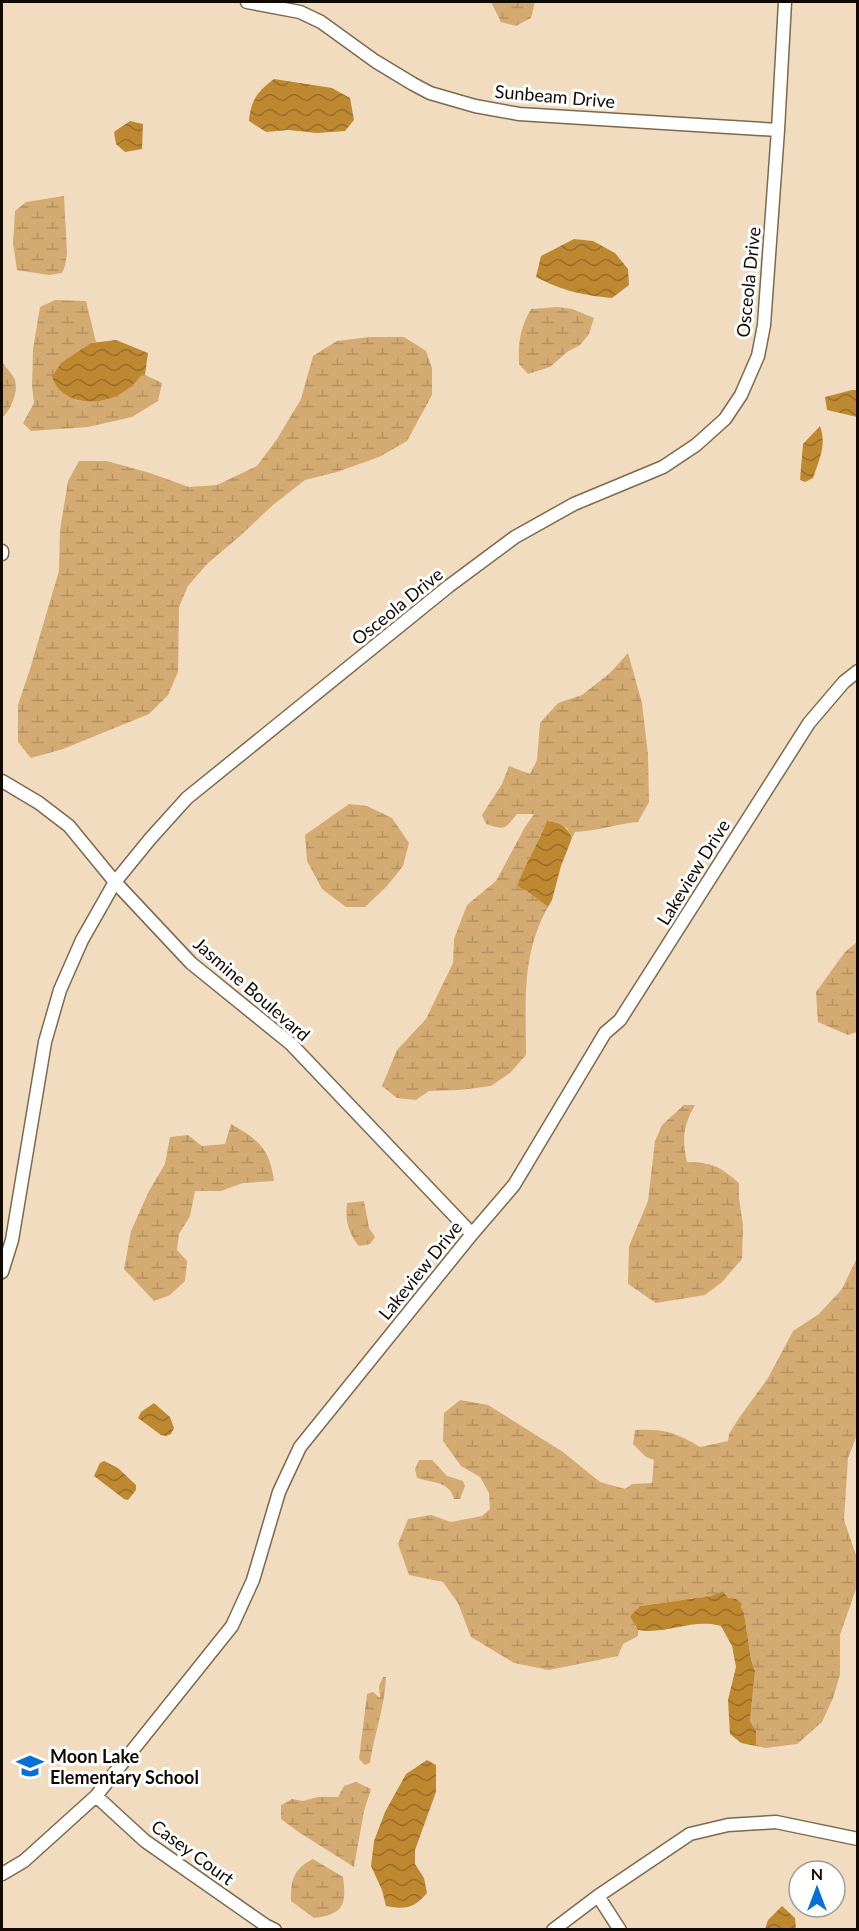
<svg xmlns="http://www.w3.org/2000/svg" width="859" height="1931" font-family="Lato,sans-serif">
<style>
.wetland{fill:url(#wetland-marsh)}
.water{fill:url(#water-waves)}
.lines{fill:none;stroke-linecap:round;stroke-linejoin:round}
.minor-casing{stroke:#7c694f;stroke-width:15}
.minor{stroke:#fff;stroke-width:12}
.labels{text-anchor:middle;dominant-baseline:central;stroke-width:6;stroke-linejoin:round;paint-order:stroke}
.street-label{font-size:18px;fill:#110a03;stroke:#fff}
.poi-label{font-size:18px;font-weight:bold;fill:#110a03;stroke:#fff;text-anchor:start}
</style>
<defs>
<pattern id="wetland-marsh" width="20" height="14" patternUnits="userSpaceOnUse" patternTransform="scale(1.5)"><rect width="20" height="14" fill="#d3aa71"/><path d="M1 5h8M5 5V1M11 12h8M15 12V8" fill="none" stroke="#b49160"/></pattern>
<pattern id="water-waves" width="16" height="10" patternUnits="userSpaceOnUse" patternTransform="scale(1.5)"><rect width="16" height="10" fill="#be8831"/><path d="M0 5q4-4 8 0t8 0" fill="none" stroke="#996d27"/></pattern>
</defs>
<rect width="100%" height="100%" fill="#f2dcbf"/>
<path class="wetland" d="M491,2H535L531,18L516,26L501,22Z
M64,196L67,253L65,266L62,273L49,275L17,270L13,243L15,211L26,202Z
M55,300L86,301L96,342L91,343L75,400C105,406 122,395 143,374L162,383L158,401L132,417L88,427L31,431L23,423L34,403L32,386L33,349L40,307Z
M557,307L572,309L594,318L589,334L580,345L567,352L550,367L528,374L519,364C518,342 520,328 531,309Z
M370,337H404L426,351L432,368V395L407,441L379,457L337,472L305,480L273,505L240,536L207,564L188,586L179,607L178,672L168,695L149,714L63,749L31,758L18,742V705L30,669L59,571L60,530L68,481L79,461H107L150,473L189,487L217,485L257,466L277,439L301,399L313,356L337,341Z
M2,362C5,367 11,372 14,378C20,390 11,410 2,418Z
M628,653L642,703L648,755L649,802L638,822C616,824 597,831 575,832L572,838L567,828L547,821C538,844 525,864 517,886L528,892L548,907C521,955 526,1002 526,1055L510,1073L491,1086L460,1090L429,1091L416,1100L397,1098L382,1086L397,1050L426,1019L453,963L454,939L467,905L496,881L525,827L534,814H517C504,830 505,830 486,824L482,815L502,784L509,766L530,774L537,760L540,723L558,703L582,695L610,673Z
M349,804L367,806L392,818L409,843L403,866L387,886L365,907H346L322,889L307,861L305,835Z
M857,942V1032L848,1035L818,1022L816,992L845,952Z
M684,1105H695C683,1126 682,1139 687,1162C714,1163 719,1166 739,1183V1198L743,1225L742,1259L722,1282L705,1295L656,1303L628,1284L629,1246L648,1201L655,1141L662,1125Z
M231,1124C258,1139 270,1149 274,1181L243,1183L221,1191H195L190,1216L179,1234L177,1250L187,1261L185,1281L170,1295L154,1301L124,1269L131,1231L149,1191L165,1164L170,1137L188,1135L202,1146L225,1144Z
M364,1201L369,1228L375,1237L370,1244L359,1246C348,1233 345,1219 347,1203Z
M857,1258V1435L848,1458L844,1520L857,1558V1586L840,1635V1675L833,1698L822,1722L797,1744L765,1748L756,1746V1731L750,1721L755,1671L751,1659L744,1613L741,1606L733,1600L728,1598L723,1591L711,1596L640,1606L634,1613L635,1626L638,1630V1636L623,1644L618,1656L549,1670L514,1663L471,1637L458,1603L443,1582L409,1575L398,1544L408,1519L431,1515L451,1522L482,1516L490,1509L489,1493L480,1477L461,1466L443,1441L444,1413L460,1400L488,1405L563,1452L600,1482L625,1489L632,1484L652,1483L654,1460L646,1457L633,1444L635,1430C664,1429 675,1432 700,1447L728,1441L729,1434L739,1418L768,1378L793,1331L819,1314L842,1289Z
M419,1460H432L447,1476L463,1481L465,1486L460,1499H454C450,1481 432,1483 417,1478L415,1469Z
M383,1677H386C385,1707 374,1734 370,1763L365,1765L359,1759L367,1694L373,1692L380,1698L379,1686Z
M356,1782L371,1789L364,1811L354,1867L300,1833L281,1819V1805L292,1799L303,1801L318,1797H338L344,1786Z
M313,1859L343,1877C347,1905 343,1915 314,1918L291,1901C291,1880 293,1869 313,1859Z"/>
<path class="water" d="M274,79L332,88L350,98L354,120L345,131L317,133L288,130L266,132L249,121C251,100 257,92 274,79Z
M130,121L143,124L142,149L125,152L116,144L114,132Z
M574,239L593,241L615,253L628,269L629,285L612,298C582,295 563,291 536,277L541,256Z
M116,340L148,353L145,375L143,374C137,380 132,387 125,391C102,407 63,407 52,377L61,363L91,343Z
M852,390H857V417L827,410L825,397Z
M820,426C827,445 819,460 813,478L805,482L800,480L803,444Z
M547,821C560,823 567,826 572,838L561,866L552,900L548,907L528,892L517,886C525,864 538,844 547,821Z
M154,1403L170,1417L174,1428L171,1434L166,1436L161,1435L138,1418L141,1412Z
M104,1461L118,1468L136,1485V1490L128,1500L124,1499L94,1476L100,1463Z
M723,1591L728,1598L736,1599L742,1604L741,1607L744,1613L751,1659L755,1671L750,1721L756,1731V1746L741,1743L730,1734L728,1700L736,1667L732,1646L721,1626C693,1618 667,1635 638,1630L630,1616L640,1606L711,1596Z
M427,1760L436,1765V1792L415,1850V1864L424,1878L427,1893C414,1908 406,1910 386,1906L382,1890L371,1866L374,1841L385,1812L406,1774Z
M782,1906L795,1918L796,1929H765L768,1920Z"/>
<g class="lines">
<defs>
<path id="minor" d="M247,2L300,12L321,22L375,61L413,84L430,93L475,106L519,114L778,130
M2,554V551
M2,781L39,803L69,826L115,882L191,963L291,1044L472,1234
M2,1272L12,1240L45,1042L60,990L82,940L115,882L150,839L187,798L449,586L515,537L574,504L663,467L696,445L725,419L741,395L758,356L764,325L778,130L785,2
M96,1796L145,1841L265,1925L275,1930
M2,1874L24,1861L96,1796L232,1626L253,1580L279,1492L300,1447L472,1234L514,1185L605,1033L620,1020L809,723L844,682L858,671
M598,1896L620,1930
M553,1930L598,1896L690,1834L728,1825L776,1822L858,1839"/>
</defs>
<use href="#minor" class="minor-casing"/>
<use href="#minor" class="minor"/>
</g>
<defs>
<symbol id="school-bare" viewBox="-9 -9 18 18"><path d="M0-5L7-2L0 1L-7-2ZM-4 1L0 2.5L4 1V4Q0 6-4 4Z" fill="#0670d8" stroke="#fff" stroke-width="2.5" paint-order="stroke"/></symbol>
</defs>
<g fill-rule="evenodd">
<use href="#school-bare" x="11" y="1747" width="38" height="38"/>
</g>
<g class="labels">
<g class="street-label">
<text transform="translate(555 96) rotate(5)">Sunbeam Drive</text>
<text transform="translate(748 282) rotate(-84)">Osceola Drive</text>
<text transform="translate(397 606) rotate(-39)">Osceola Drive</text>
<text transform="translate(693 872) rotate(-58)">Lakeview Drive</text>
<text transform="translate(252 989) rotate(41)">Jasmine Boulevard</text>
<text transform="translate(420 1270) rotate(-51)">Lakeview Drive</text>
<text transform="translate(193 1852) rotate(36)">Casey Court</text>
</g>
<g class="poi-label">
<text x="50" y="1756">Moon Lake<tspan x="50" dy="21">Elementary School</tspan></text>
</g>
</g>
<rect width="859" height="1931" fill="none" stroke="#110a03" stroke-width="6"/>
<g transform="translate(817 1889)"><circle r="28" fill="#ffffff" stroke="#a09d9a" stroke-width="1.5"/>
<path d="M0-4.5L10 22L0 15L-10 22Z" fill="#0670d8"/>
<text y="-9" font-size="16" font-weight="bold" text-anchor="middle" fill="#110a03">N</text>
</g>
</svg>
